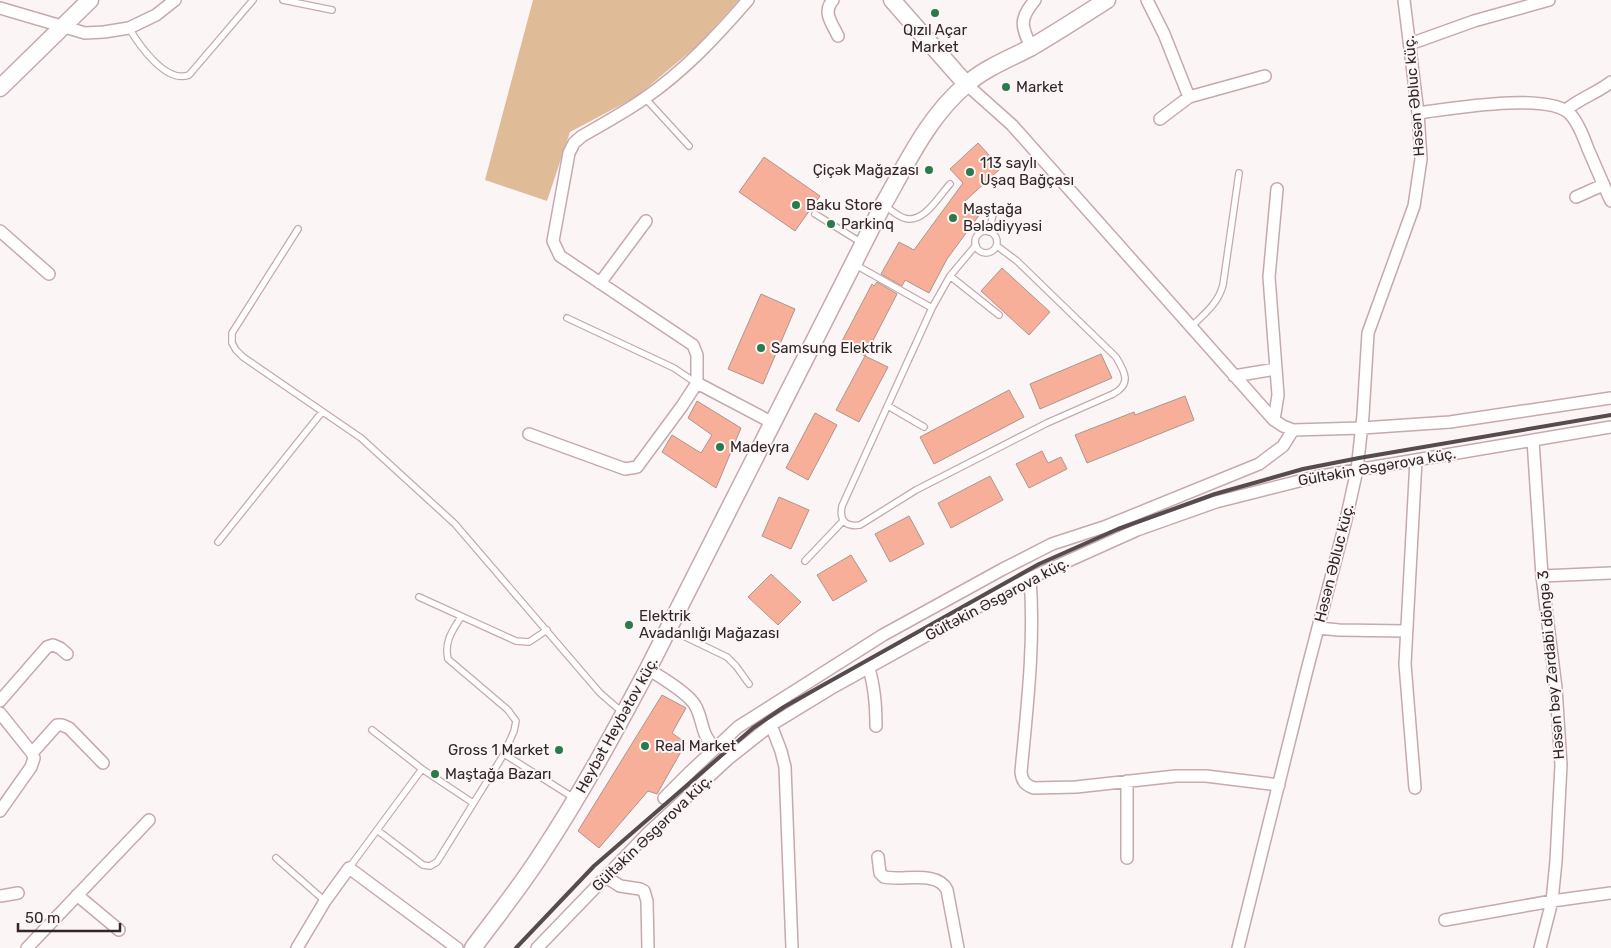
<svg xmlns="http://www.w3.org/2000/svg" width="1611" height="948" font-family="Rubik,sans-serif">
<style>
.green{fill:#dfbb98}
.building{fill:#f7af99;stroke:#af958d}
.lines{fill:none;stroke-linecap:round;stroke-linejoin:round}
.lane-casing{stroke:#c6a9ad;stroke-width:8}
.street-casing{stroke:#c6a9ad;stroke-width:14}
.secondary-casing{stroke:#c6a9ad;stroke-width:19}
.lane{stroke:#fff;stroke-width:5.5}
.street{stroke:#fff;stroke-width:11}
.secondary{stroke:#fff;stroke-width:16}
.rail{stroke:#564b4d;stroke-width:4}
.poi-dot{fill:#2a7a4b;stroke:#fbf5f6;stroke-width:2}
.labels{text-anchor:middle;dominant-baseline:central;stroke-width:4;stroke-linejoin:round;paint-order:stroke}
.poi-label{font-size:15px;fill:#322628;stroke:#fbf5f6;text-anchor:start}
.street-label{font-size:15px;fill:#322628;stroke:#fbf5f6}
</style>
<rect width="100%" height="100%" fill="#fbf5f6"/>
<path class="green" d="M533,0H739L699,44L636,97L570,132L547,201L485,180Z"/>
<path class="building" d="M978,143L1001,168L964,202L980,214L947,259L929,293L905,280L902,286L881,274L899,242L914,250L963,183L950,169Z
M764,157L820,196L795,231L739,192Z
M1002,268L1050,312L1029,335L981,291Z
M877,282L897,294L865,356L841,343L872,284L874,286Z
M761,294L795,309L763,384L728,369Z
M1101,354L1112,378L1040,409L1030,384Z
M865,356L888,367L859,422L836,410Z
M1009,390L1024,417L934,464L920,437Z
M1185,396L1194,420L1087,463L1075,435L1134,412L1135,415Z
M697,401L741,428L716,488L662,452L672,435L701,453L712,435L688,418Z
M815,413L837,425L808,480L786,468Z
M1042,451L1048,463L1061,457L1067,469L1029,488L1016,464Z
M990,476L1003,500L951,528L938,503Z
M779,497L809,510L791,549L762,536Z
M909,516L924,544L890,562L875,534Z
M851,555L867,581L833,601L817,575Z
M771,574L801,602L778,625L748,597Z
M662,695L686,708L672,733L686,743L657,794L648,791L599,848L578,831Z"/>
<g class="lines">
<defs>
<path id="lane" d="M283,0L332,10
M129,28C139,45 166,84 189,75L253,0
M645,98L689,146
M883,205C890,209 897,216 904,218C923,225 939,196 950,184
M815,214L862,243
M298,229L232,333V343L236,350L243,357L361,438L455,524L600,693L622,712
M975 242a11 11 0 1 1 22 0a11 11 0 1 1-22 0Z
M989,232L994,210
M976,245L950,276L932,308L842,506C839,521 846,527 860,525L916,490L1047,423L1113,394C1132,384 1125,372 1116,357L1017,261L997,246
M854,264L932,308
M950,276L999,315
M567,318L674,368L696,383
M1191,327C1204,314 1218,304 1223,285L1239,173
M888,406L924,427
M218,542L322,412
M805,561L843,521
M419,597L516,641L529,642L547,630
M671,630L727,657L736,666L749,684
M372,730L422,769L473,803
M504,754L574,798
M377,830L423,865L430,866L437,862L504,754L514,731L516,721L508,710L448,659C444,642 452,631 461,617
M276,858L325,901
M349,868L422,769"/>
<path id="street" d="M748,0C717,36 684,71 645,98C625,112 603,124 582,136L574,143L569,153L553,241L560,256L693,345L697,355V383L773,423
M833,0C822,12 832,23 838,36
M1147,0L1164,34L1189,97
M0,8L85,33L104,32L129,28L156,15L175,0
M1410,44L1474,21L1549,0
M1031,47C1021,26 1019,19 1035,0
M966,84L1012,125L1274,420L1283,426L1293,430L1362,428L1450,422L1611,398
M1566,110C1580,98 1597,93 1611,82
M1418,113C1449,109 1551,91 1571,115C1579,124 1584,138 1588,149C1596,167 1603,184 1611,201
M1160,119L1189,97L1265,76
M1576,197L1603,185
M0,231L49,274
M600,283L646,221
M1234,376L1276,369
M1274,420L1278,395L1269,277L1277,189
M529,434L625,469L637,467L682,406L697,383
M1533,440L1542,576L1556,688L1561,765L1556,861L1552,901L1540,948
M1542,576L1611,573
M1030,578C1035,642 1027,708 1021,772C1022,781 1025,785 1034,788L1076,787L1176,776H1206L1279,785
M1318,628L1339,630L1406,631
M648,669C662,678 687,692 695,705C704,721 700,734 715,748
M869,669C875,688 876,706 876,726
M0,701L47,647L53,645L60,648L67,654
M0,713L32,753L34,758L31,767L0,811
M771,725L781,751L785,767L792,948
M32,753L57,725H62L69,728L103,763
M1127,781V858
M1415,788L1405,664L1416,460
M664,798L691,771L738,727L883,635L1003,569L1052,544L1104,527L1259,464L1283,446L1293,430
M878,857L880,873L884,877C903,881 938,870 947,890L958,948
M606,877L620,886L640,889L644,891L647,901L648,948
M77,895L119,930
M0,896L18,893
M1445,920L1552,901L1611,893
M27,948L149,820
M297,948L325,901L349,868L457,948
M537,948L648,833L728,759L771,725L830,689L1030,578L1137,530L1216,502L1315,477L1611,427
M1238,948L1306,674L1345,524L1357,470L1363,415L1368,333L1414,206L1421,159L1418,113L1404,0"/>
<path id="secondary" d="M892,0L966,84
M0,88L90,0
M473,948C496,917 521,886 542,853C581,794 615,731 648,669L883,205C907,163 929,115 967,84C985,68 1009,59 1030,48C1056,33 1082,16 1107,0"/>
</defs>
<use href="#lane" class="lane-casing"/>
<use href="#street" class="street-casing"/>
<use href="#secondary" class="secondary-casing"/>
<use href="#lane" class="lane"/>
<use href="#street" class="street"/>
<use href="#secondary" class="secondary"/>
<path class="rail" d="M516,948L594,866L753,728L784,707L1039,564L1118,529L1215,494L1303,469L1359,458L1611,415"/>
</g>
<g class="poi-dot">
<circle cx="935" cy="13" r="5"/>
<circle cx="1006" cy="87" r="5"/>
<circle cx="929" cy="170" r="5"/>
<circle cx="970" cy="172" r="5"/>
<circle cx="796" cy="205" r="5"/>
<circle cx="953" cy="218" r="5"/>
<circle cx="831" cy="224" r="5"/>
<circle cx="761" cy="348" r="5"/>
<circle cx="720" cy="447" r="5"/>
<circle cx="629" cy="625" r="5"/>
<circle cx="645" cy="746" r="5"/>
<circle cx="559" cy="750" r="5"/>
<circle cx="435" cy="774" r="5"/>
</g>
<g class="labels">
<g class="poi-label">
<text x="935" y="30" text-anchor="middle">Qızıl Açar<tspan x="935" dy="17">Market</tspan></text>
<text x="1016" y="87">Market</text>
<text x="980" y="163">113 saylı<tspan x="980" dy="17">Uşaq Bağçası</tspan></text>
<text x="919" y="170" text-anchor="end">Çiçək Mağazası</text>
<text x="806" y="205">Baku Store</text>
<text x="963" y="209">Maştağa<tspan x="963" dy="17">Bələdiyyəsi</tspan></text>
<text x="841" y="224">Parkinq</text>
<text x="771" y="348">Samsung Elektrik</text>
<text x="730" y="447">Madeyra</text>
<text x="639" y="616">Elektrik<tspan x="639" dy="17">Avadanlığı Mağazası</tspan></text>
<text x="655" y="746">Real Market</text>
<text x="549" y="750" text-anchor="end">Gross 1 Market</text>
<text x="445" y="774">Maştağa Bazarı</text>
</g>
<g class="street-label">
<text transform="translate(1414 96) rotate(-95)">Həsən Əbluc küç.</text>
<text transform="translate(1377 467) rotate(-10)">Gültəkin Əsgərova küç.</text>
<text transform="translate(1334 563) rotate(-76)">Həsən Əbluc küç.</text>
<text transform="translate(997 599) rotate(-28)">Gültəkin Əsgərova küç.</text>
<text transform="translate(1551 665) rotate(-95)">Həsən bəy Zərdabi döngə 3</text>
<text transform="translate(617 725) rotate(-61)">Heybət Heybətov küç.</text>
<text transform="translate(652 833) rotate(-44)">Gültəkin Əsgərova küç.</text>
</g>
</g>
<path d="M18 923v8h102v-8" fill="none" stroke="#322628" stroke-width="2.5"/>
<text x="25" y="923" font-size="15" fill="#322628" stroke="#fbf5f6" stroke-width="4" paint-order="stroke">50 m</text>
</svg>
